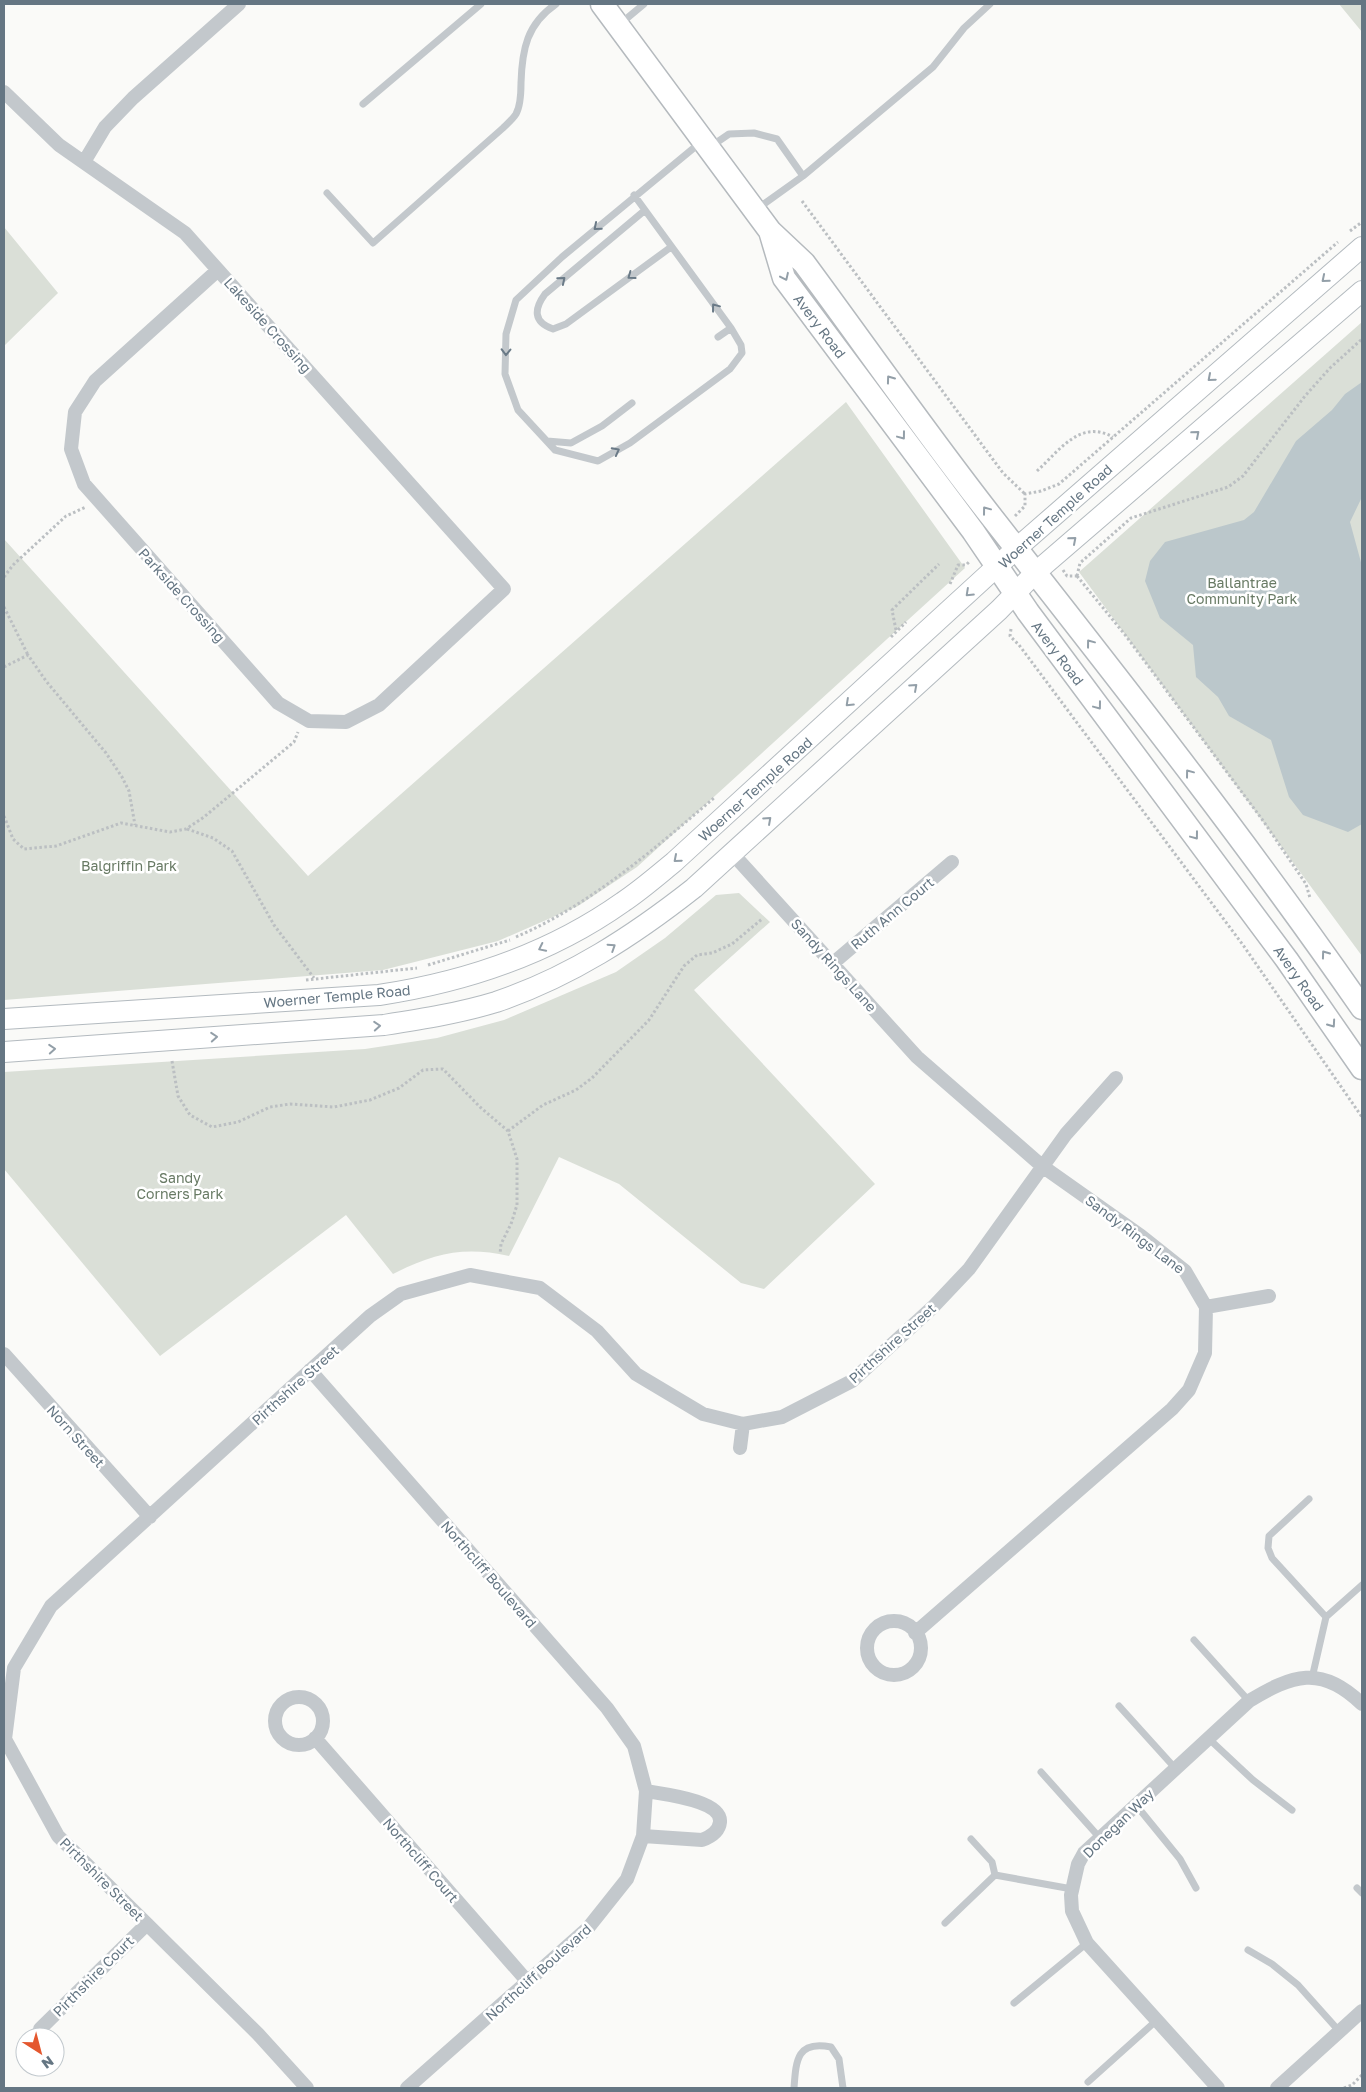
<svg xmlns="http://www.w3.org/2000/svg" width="1366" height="2092" font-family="'Golos Text',sans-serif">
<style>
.green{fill:#dadfd7}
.water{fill:#bbc7cb}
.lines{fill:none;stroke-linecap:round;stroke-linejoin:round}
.secondary-casing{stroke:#b3babf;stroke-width:22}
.primary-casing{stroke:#b5babe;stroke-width:25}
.path{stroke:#bbbfc2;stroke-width:3;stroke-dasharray:2.5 2.5;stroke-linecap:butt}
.lane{stroke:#c3c8cc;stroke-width:7}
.street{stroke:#c3c8cc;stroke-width:14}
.secondary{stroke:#fff;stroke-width:20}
.primary{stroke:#fff;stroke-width:22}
.oneway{stroke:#6a7a87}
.oneway2{stroke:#939fa8}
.labels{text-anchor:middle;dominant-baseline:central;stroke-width:5;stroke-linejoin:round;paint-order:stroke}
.street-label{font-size:14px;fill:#657683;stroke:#fff}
.park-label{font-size:14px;fill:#687a64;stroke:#fff}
</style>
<rect width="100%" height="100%" fill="#fafaf8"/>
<path class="green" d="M1339,4H1362V32Z
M4,227L58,293L4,346Z
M1362,322V956L1079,572Z
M846,402L965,568L637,867L578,906L498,941L383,970L4,1000V539L308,876Z
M739,893L770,922L694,990L875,1184L764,1289L741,1283L619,1184L559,1157L509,1256C464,1246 434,1253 393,1274L346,1215L160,1356L4,1169V1072L365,1049L437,1038L504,1020L616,972L665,938L716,895Z"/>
<path class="water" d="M1362,382V497L1350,522L1362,566V824L1348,832L1303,815L1289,797L1271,740L1229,716L1218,697L1196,677L1193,645L1160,618L1145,581L1150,561L1165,542L1244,520L1254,512L1296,441L1332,410L1345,394Z"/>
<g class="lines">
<defs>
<path id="secondary" d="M4,1019L379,995C465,982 551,953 623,902C641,890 657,876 674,862L1017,548L1362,247
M4,1052L384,1025C422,1019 460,1013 496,1002C570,977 633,936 694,888L999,610L1036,572L1362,291"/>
<path id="primary" d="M602,4L770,231L804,263C866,347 926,433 990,515C1117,677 1245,839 1362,1008
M770,231L784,278L973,531L1028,612L1287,960L1362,1068"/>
</defs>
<use href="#secondary" class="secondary-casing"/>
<use href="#primary" class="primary-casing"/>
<path class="path" d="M802,201L1003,473L1025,494
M1350,231L1362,222
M1037,471C1060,450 1080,419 1113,437
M1015,516L1025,506V494L1041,491L1059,484L1338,242
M1063,570L1067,576H1077
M1077,576L1126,636L1264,822L1306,884L1310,898
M1077,576L1080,563L1131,518L1228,487L1243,476L1305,396L1330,368L1362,339
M4,577L13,565L66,516L86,507
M950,584L958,565H966L970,561
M4,607L28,655
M1011,629L1010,636L1019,645L1243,945L1362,1117
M896,630L892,610L939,564
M891,637L906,622
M4,667L28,655L46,681L106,753L122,777L129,791L135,825
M4,816L13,839L24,849L56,846L121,823L170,832L186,829L204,817L294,742L298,732
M187,829L213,838L232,851L274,925L314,978
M516,937C590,905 653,850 714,798
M428,965L510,940
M306,980L417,968
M172,1061L178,1096L190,1115L212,1127L238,1122L270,1107L290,1104L334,1107L370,1100L399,1088L423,1070L443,1069L480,1107L508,1131L517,1159V1205L511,1224L501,1244L500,1254
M508,1131L543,1105L576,1090L592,1078L649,1020L684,966L697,955L712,953L732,944L762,919
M1344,2088L1352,2085L1362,2075"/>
<path class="lane" d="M620,24L644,4
M363,104L481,4
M710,147L729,134L754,133L777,139L803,176
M327,193L373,243L503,128C507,124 513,119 516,114C521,105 521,92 521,83C522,49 527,24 556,4
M634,195L731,328L741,345L742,353L730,369L630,443L598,461L555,450L518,410L505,374L506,334L516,300L562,257L701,142
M757,209L803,176L933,67L964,28L990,4
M644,211L545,294C534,309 533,322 553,329L566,324L671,247
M718,337L731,328
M547,441L571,443L602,426L632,403
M1309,1499L1269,1536L1268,1548L1272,1558L1326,1617L1312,1678
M1326,1617L1362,1585
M1194,1640L1249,1701
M1119,1706L1175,1768
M1208,1738L1253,1780L1292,1810
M1041,1772L1100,1838
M1136,1805L1180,1859L1196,1888
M971,1839L992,1862L995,1875
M1357,1888L1362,1893
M945,1923L995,1875L1072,1889
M1248,1950L1272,1964L1298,1985L1340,2032
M1014,2003L1087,1943
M1088,2082L1157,2020
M794,2088C796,2060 797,2040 831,2047L839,2059L843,2088"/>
<path class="street" d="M4,92L59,145L185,233L218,270L504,589L379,705L346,722L309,721L278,703L84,484L71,449L75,412L95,381L218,270
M84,162L105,127L133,98L239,4
M732,853L917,1057L1042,1166L1141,1236L1185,1271L1206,1307L1205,1353L1189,1390L1172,1409L915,1633
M832,964L952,862
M1206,1307L1269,1296
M4,1354L150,1517
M310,1370L607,1708L634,1746L646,1791L643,1836L627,1879L588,1928L407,2088
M740,1448L743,1424
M867 1648a27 27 0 1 1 54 0a27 27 0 1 1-54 0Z
M275 1721a24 24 0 1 1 48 0a24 24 0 1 1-48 0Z
M315,1738L527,1981
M643,1836L702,1840C710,1837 719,1832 720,1822C722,1800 662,1794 646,1791
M40,2029L147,1924
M307,2088L258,2034L58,1836L5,1739L14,1668L51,1606L370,1316L401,1294L470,1275L540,1288L597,1331L636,1374L703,1414L743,1424L782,1417L852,1381L933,1307L969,1269L1066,1134L1116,1078
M1218,2088L1087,1943L1072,1911L1071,1895L1078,1864L1084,1853L1249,1701C1292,1675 1321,1664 1362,1704
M1277,2088L1362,2011"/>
<use href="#secondary" class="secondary"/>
<use href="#primary" class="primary"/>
</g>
<defs><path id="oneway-chevron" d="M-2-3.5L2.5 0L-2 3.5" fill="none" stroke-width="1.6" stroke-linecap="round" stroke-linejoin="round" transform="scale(1.25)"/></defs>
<g class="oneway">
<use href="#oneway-chevron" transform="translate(597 227) rotate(140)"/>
<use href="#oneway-chevron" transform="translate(631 276) rotate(144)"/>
<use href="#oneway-chevron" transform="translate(562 280) rotate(-40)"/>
<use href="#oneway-chevron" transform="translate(715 307) rotate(-127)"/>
<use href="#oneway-chevron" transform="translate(506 352) rotate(91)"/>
<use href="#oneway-chevron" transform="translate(616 451) rotate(-28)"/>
</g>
<g class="oneway2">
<use href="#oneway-chevron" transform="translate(785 277) rotate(65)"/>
<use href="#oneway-chevron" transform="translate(1325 279) rotate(140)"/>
<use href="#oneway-chevron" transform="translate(1211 378) rotate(139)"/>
<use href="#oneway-chevron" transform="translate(890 379) rotate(-126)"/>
<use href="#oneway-chevron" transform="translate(1196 434) rotate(-41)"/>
<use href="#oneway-chevron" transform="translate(902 436) rotate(53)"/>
<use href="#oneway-chevron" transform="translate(986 510) rotate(-127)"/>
<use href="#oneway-chevron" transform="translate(1073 540) rotate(-41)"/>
<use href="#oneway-chevron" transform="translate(969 593) rotate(137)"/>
<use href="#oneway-chevron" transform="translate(1090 643) rotate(-127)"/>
<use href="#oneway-chevron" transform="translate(914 687) rotate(-42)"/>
<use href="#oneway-chevron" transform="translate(849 703) rotate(137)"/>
<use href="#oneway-chevron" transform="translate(1098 706) rotate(53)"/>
<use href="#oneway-chevron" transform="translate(1189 773) rotate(-127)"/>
<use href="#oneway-chevron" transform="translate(768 820) rotate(-42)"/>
<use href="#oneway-chevron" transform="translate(1195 836) rotate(53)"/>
<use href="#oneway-chevron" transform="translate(677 859) rotate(139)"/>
<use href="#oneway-chevron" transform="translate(612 947) rotate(-33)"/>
<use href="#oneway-chevron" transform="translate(542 948) rotate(154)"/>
<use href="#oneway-chevron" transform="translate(1325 954) rotate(-126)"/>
<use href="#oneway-chevron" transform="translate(1332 1024) rotate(55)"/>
<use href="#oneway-chevron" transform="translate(377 1026) rotate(-4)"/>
<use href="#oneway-chevron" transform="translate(214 1037) rotate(-4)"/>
<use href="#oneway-chevron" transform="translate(52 1049) rotate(-4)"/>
</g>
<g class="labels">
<g class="street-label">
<text transform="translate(268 325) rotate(48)">Lakeside Crossing</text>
<text transform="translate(820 326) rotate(53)">Avery Road</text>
<text transform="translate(1055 516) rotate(-42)">Woerner Temple Road</text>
<text transform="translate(182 595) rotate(48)">Parkside Crossing</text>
<text transform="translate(1058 653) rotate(53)">Avery Road</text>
<text transform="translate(755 789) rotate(-42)">Woerner Temple Road</text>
<text transform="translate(892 913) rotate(-40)">Ruth Ann Court</text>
<text transform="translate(834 965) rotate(48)">Sandy Rings Lane</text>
<text transform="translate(1299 978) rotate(55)">Avery Road</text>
<text transform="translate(337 996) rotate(-5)">Woerner Temple Road</text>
<text transform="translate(1135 1234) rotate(37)">Sandy Rings Lane</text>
<text transform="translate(892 1343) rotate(-42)">Pirthshire Street</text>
<text transform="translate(295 1385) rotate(-42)">Pirthshire Street</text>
<text transform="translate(76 1436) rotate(48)">Norn Street</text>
<text transform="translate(489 1574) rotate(49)">Northcliff Boulevard</text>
<text transform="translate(1118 1823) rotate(-44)">Donegan Way</text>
<text transform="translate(421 1860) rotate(49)">Northcliff Court</text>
<text transform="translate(102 1879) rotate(45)">Pirthshire Street</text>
<text transform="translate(538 1972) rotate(-42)">Northcliff Boulevard</text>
<text transform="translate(93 1976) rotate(-45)">Pirthshire Court</text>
</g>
<g class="park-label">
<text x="1242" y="582">Ballantrae<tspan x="1242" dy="16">Community Park</tspan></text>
<text x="129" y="865">Balgriffin Park</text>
<text x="180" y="1177">Sandy<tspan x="180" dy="16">Corners Park</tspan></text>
</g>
</g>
<rect width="1366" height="2092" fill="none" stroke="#657683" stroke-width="10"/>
<g transform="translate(40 2052) rotate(144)"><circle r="24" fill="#ffffff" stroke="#c1c8cd"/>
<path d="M0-4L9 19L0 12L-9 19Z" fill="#e4572e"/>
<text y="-8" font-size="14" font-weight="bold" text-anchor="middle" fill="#657683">N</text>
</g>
</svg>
